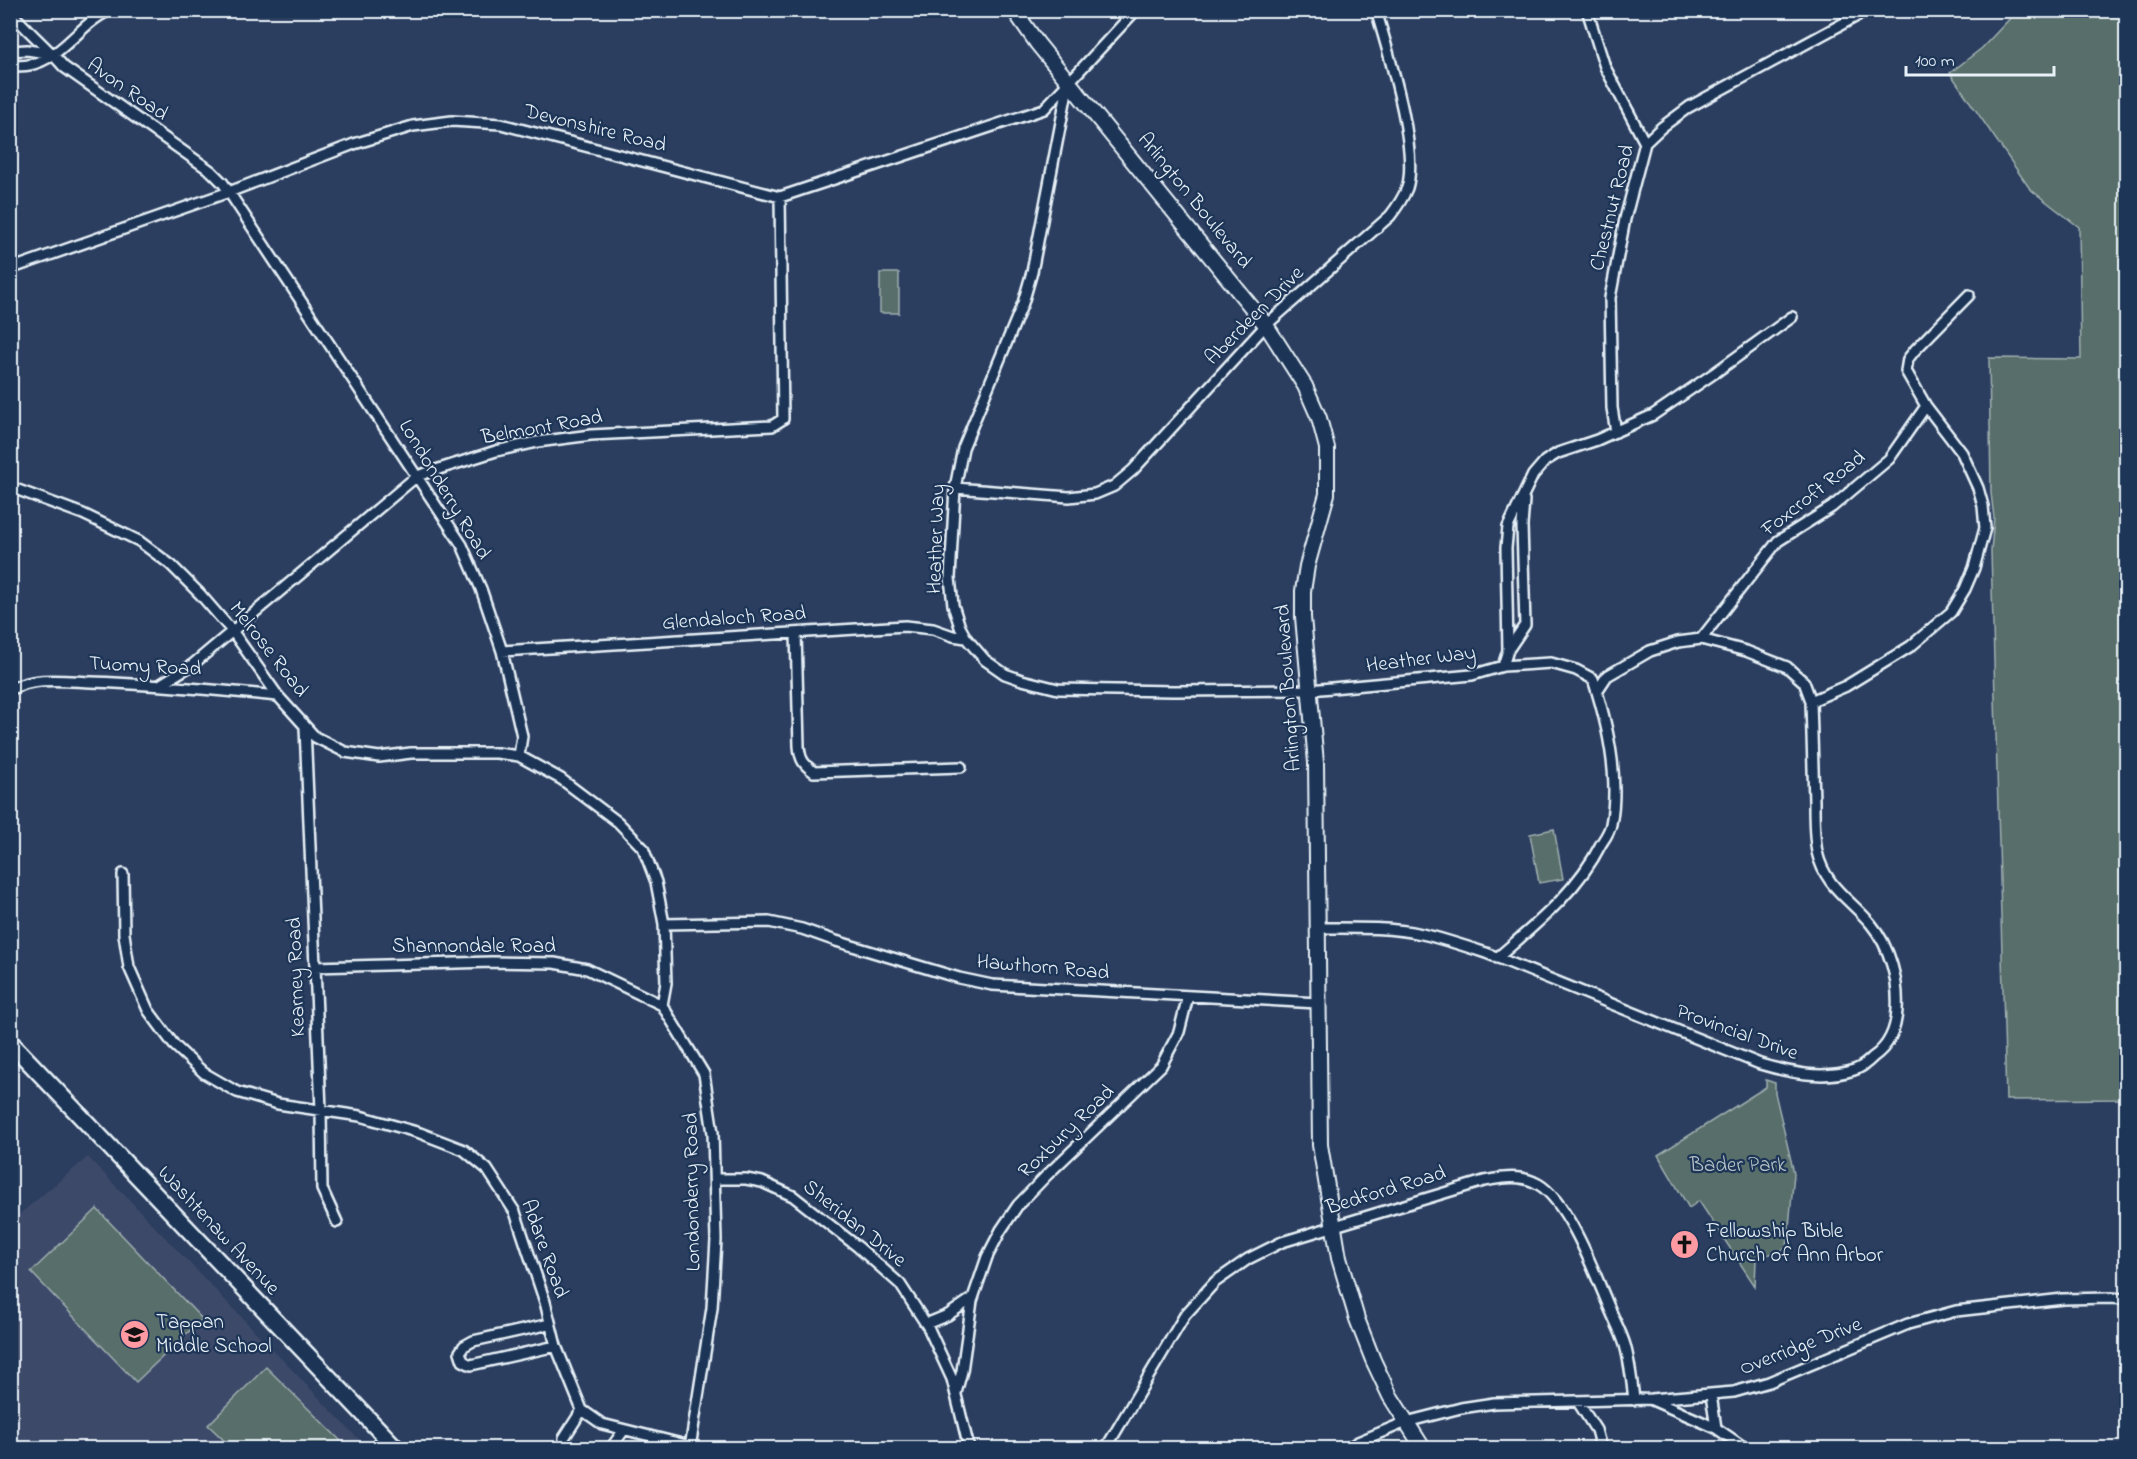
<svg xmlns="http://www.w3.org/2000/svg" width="2137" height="1459" font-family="'Indie Flower',sans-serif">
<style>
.built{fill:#3c4869}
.green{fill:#596e6a;stroke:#a0b0b1;stroke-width:1.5}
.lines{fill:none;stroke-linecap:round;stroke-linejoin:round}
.street-casing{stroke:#e8f1f8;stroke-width:14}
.secondary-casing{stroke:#e8f1f8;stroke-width:18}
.primary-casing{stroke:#e8f1f8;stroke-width:20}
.street{stroke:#1d3557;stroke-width:9}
.secondary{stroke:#1d3557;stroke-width:14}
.primary{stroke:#1d3557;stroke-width:15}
.labels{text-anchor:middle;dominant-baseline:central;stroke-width:4.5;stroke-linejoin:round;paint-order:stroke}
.street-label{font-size:21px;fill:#e8f1f8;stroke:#1d3557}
.park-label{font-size:21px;fill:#b6c3c6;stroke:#1d3557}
.poi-label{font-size:21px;fill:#e8f1f8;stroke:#1d3557;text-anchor:start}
</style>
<rect width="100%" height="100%" fill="#2b3e5f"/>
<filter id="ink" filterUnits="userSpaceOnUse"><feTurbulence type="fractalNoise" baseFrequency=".0167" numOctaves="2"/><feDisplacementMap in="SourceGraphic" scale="12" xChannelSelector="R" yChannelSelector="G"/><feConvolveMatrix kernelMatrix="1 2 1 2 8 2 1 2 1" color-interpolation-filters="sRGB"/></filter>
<g filter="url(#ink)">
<path class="built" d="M88,1157L367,1448H11L10,1222Z"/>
<path class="green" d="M2017,11H2126V1099L2006,1100L1991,551L1994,518L1991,493L1989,358L2081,359L2079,227L2030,189L1950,73L1982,48Z
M880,273H899V313H880Z
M1554,829L1563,879L1539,883L1530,834Z
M1766,1080L1775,1083V1093L1794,1173L1787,1248L1756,1259L1755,1286L1699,1201L1689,1208L1658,1155L1766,1087Z
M97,1209L202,1319L136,1382L31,1272Z
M266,1367L348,1448H232L208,1425Z"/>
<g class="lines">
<defs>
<path id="street" d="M1587,10L1605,67L1645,143
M10,11C27,31 47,47 64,67L211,171L223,183L462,545L481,589L502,651L522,736L519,756
M10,51L27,50L53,54
M10,66C17,66 23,66 29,65C62,59 80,23 110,10
M1069,81L1032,272L1023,303L963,448L955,488L950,578L953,605L960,627L966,638L985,660L1005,674L1022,680L1058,689L1173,691L1310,690L1472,675L1503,666L1551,663L1576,670L1593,679C1607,722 1620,778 1611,824C1610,831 1605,838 1601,844C1577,892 1536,924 1497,958
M10,269L229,192L354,144L413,126L452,121L501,124L780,197L1044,109L1136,10
M1616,432L1612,408L1610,298L1625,219L1645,143L1662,127L1689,107L1868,10
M10,487L83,514L139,541L171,565L200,594L233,632L278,696L315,737L345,752L379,757L411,753H497L519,756L561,779L618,822L643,848L656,882L664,924L666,983L662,1005L704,1074L713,1133L716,1240L712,1308L690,1448
M955,488L1069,497L1095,494L1114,486L1133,470L1266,325L1390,216C1397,207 1403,198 1407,188C1419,149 1388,52 1376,10
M796,633L799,746C800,759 803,764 814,772L961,767
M1701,639L1778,541L1832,507L1889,459L1926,406
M1508,650L1506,548L1508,527L1533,475L1545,461L1558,453L1597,440L1653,415L1716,372L1792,317
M502,651L905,626L933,629L953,636L966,638
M1503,666L1508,650L1525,625L1522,526L1524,500
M161,684L192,665L417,476L496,451L537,442L591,435L772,426L783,419L780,197
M10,690C33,676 65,681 91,682C154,684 216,690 278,696
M1811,701L1846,686L1911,646L1951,612L1965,589L1974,568L1985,528L1983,506L1978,488L1962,453L1926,406L1906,371L1908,359L1915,350L1969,295
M305,727L321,1110L322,1189L337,1222
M123,874L124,934L129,967L148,1010L174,1045L204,1073L237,1092L278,1104L360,1116L420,1133L464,1150L487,1169L515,1212L545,1302L556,1346L582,1410L602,1424L690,1446
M664,924L769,922L802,929L836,941L959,978L992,985L1318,1003
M1318,928C1352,928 1389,927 1422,934C1444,939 1465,946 1486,953L1760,1064C1791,1073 1823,1080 1854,1070C1861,1068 1868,1062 1873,1057C1889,1046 1896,1029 1897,1010C1899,981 1890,947 1871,924C1850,899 1825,887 1817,852C1814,836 1814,818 1814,802C1813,768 1812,735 1811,701L1804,682L1787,667L1746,651L1701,639L1678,642L1650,651L1607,676L1597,691
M315,967L492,962L554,963L587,969L662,1005
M715,1179H746L762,1182L793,1196L858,1247L900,1284L928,1327L952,1379L969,1448
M550,1324L473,1341L464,1346L460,1352L463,1361L471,1365L556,1346
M926,1324L948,1315L973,1298
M956,1393L962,1371L972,1301L987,1257L1001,1230L1018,1205L1046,1176L1161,1066L1179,1032L1188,996
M1711,1395L1716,1428
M1652,1400L1716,1428L1745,1448
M1578,1402L1596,1430L1601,1448
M564,1448V1438L582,1410
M611,1448L624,1430
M1106,1448L1185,1315L1215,1282L1248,1259L1282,1242L1484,1181C1501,1178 1521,1174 1538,1184C1568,1201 1595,1274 1609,1307C1614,1319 1621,1332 1625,1345C1630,1363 1632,1381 1634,1400
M1348,1448L1358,1442L1406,1422L1461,1408L1494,1403L1651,1399L1734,1392L1769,1382L1908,1324L1956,1311L2063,1299L2110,1298L2126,1299"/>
<path id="secondary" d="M1014,10L1037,43L1266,325L1305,386L1319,418L1327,448V494L1307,566L1303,591V617L1316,763L1320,1145L1339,1258L1357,1319L1373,1360L1390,1396L1423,1448"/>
<path id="primary" d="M10,1042L396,1448"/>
</defs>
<use href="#street" class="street-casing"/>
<use href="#secondary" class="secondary-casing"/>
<use href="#primary" class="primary-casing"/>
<use href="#street" class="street"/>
<use href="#secondary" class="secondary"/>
<use href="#primary" class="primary"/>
</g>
</g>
<defs>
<symbol id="church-disc" viewBox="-11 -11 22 22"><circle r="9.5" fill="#ff9aa2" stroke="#1d3557"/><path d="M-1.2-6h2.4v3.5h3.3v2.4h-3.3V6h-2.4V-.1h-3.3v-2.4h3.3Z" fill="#111"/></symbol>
<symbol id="school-disc" viewBox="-11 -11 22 22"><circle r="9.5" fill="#ff9aa2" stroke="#1d3557"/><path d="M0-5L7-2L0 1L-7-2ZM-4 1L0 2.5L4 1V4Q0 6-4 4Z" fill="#111"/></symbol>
</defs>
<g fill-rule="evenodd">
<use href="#church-disc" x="1668" y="1228" width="33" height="33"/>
<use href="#school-disc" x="118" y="1318" width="33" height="33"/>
</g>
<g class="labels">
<g class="street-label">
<text transform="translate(127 90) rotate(35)">Avon Road</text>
<text transform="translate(595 129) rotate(14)">Devonshire Road</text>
<text transform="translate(1194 201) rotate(51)">Arlington Boulevard</text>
<text transform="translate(1613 208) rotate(-76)">Chestnut Road</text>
<text transform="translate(1255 316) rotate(-45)">Aberdeen Drive</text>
<text transform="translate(542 428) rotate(-10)">Belmont Road</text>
<text transform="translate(444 490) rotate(59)">Londonderry Road</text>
<text transform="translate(1814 494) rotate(-38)">Foxcroft Road</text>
<text transform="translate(937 539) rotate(-88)">Heather Way</text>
<text transform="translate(734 619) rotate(-4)">Glendaloch Road</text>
<text transform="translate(268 650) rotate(52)">Melrose Road</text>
<text transform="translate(1421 660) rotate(-7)">Heather Way</text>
<text transform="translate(145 667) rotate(3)">Tuomy Road</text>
<text transform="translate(1289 688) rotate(-94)">Arlington Boulevard</text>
<text x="474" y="947">Shannondale Road</text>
<text transform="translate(1043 968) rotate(5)">Hawthorn Road</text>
<text transform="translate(297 977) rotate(-92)">Kearney Road</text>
<text transform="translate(1737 1033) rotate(20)">Provincial Drive</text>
<text transform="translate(1067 1132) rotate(-44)">Roxbury Road</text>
<text transform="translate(1386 1191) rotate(-17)">Bedford Road</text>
<text transform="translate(693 1192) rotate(-91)">Londonderry Road</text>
<text transform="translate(854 1224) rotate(39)">Sheridan Drive</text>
<text transform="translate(218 1231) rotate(47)">Washtenaw Avenue</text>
<text transform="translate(544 1249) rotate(70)">Adare Road</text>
<text transform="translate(1801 1347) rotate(-21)">Overridge Drive</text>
</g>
<g class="park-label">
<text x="1738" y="1166">Bader Park</text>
</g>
<g class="poi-label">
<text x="1706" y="1232">Fellowship Bible<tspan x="1706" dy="24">Church of Ann Arbor</tspan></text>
<text x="156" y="1323">Tappan<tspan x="156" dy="24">Middle School</tspan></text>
</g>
</g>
<rect width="2137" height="1459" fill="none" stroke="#1d3557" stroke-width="36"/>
<rect x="18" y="18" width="2101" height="1423" fill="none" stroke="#e8f1f8" stroke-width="2" filter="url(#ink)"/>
<path d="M1906 66v9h148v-9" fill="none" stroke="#e8f1f8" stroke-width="3"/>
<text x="1915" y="66" font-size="18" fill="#e8f1f8" stroke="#1d3557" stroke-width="4.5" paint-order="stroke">100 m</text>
</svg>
